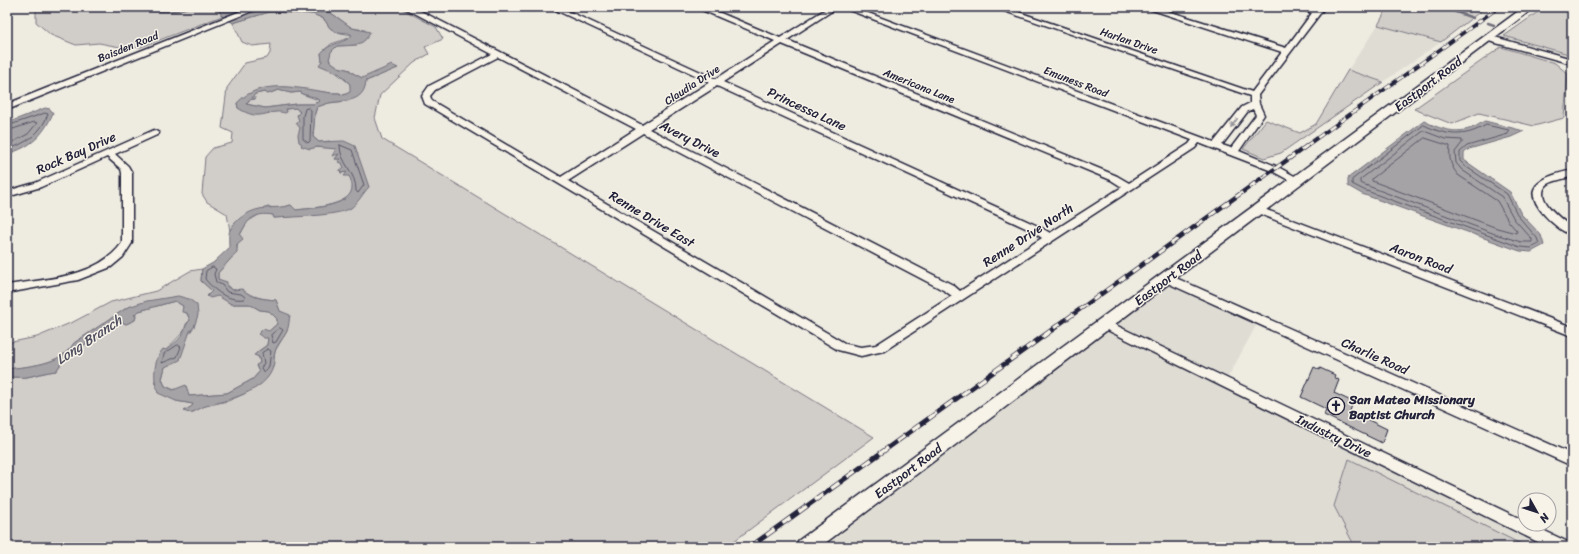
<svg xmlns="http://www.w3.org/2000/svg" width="1579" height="554" font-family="Sriracha,sans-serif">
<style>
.built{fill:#dfdcd4}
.green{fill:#d1cdc9;stroke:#7a7882}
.water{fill:#a6a3a6;stroke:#716f7b;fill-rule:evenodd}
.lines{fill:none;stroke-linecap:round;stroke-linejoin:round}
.shore{stroke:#575666;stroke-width:1}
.stream{stroke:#716f7b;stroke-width:2.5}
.building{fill:#bbb8b7;stroke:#22223b}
.minor-casing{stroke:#22223b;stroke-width:3}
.tertiary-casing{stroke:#22223b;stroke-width:3}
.minor{fill:#f7f3e8;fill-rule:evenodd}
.tertiary{fill:#f7f3e8;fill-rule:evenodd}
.rail-far2-casing{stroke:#22223b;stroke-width:3.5}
.rail-far1-casing{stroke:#22223b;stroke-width:4.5}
.rail-casing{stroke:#22223b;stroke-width:5}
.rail-far2{stroke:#f7f3e8;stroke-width:2.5;stroke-dasharray:7;stroke-linecap:butt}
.rail-far1{stroke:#f7f3e8;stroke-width:3;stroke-dasharray:8;stroke-linecap:butt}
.rail{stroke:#f7f3e8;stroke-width:3.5;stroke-dasharray:10;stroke-linecap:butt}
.oneway{fill:#97959a}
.labels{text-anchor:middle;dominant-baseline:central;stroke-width:3;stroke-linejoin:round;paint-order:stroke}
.far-street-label{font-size:11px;fill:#22223b;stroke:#f7f3e8}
.street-label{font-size:13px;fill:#22223b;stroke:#f7f3e8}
.poi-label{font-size:13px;font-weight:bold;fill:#22223b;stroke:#f7f3e8;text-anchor:start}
.water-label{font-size:14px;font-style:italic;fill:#504f60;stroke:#f7f3e8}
</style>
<rect width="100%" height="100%" fill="#eeebe1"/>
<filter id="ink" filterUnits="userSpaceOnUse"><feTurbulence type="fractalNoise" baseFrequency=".025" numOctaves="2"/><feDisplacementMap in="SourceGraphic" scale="8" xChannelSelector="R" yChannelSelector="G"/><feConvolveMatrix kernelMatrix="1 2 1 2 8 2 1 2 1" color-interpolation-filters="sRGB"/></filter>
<g filter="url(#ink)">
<path class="built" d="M1378,25L1441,42L1383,82L1348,70Z
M1504,36L1572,55V59L1496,38Z
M1170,283L1258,322L1227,379L1572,546V547H1527L1349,459L1334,506L1355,547H824Z"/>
<path class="green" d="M36,7H135L157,11H176L191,7H217L222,16L141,47L125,48L99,43L76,45L51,35L36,22Z
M292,7H398L436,27L443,39L425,47L429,54L414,63L380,95L375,118L382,139L874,437L726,547H7V378C14,376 20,378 27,377C37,375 46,372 56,371L63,361L74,355L78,348L100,337L111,327L122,322L126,324L135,320L136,316L133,315L139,311L175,301L183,306L190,320L186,324L184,331L166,350L154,383L176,401L193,404L191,413L204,406L228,401L244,394L273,367L275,351L287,331L276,300C263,299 252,297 242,290H233L218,279V273L236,252L240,235L247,222L262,213L273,215L274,218L326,214L369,187L330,141L319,142L313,137L315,113L317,107L328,103L348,101L365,88L366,81L397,68L362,78L351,72L350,70L338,67L329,60L330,52L337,46L357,45L369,35L365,30L352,28L334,15L324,10Z
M1388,7H1486L1441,42L1378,25Z
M1545,7H1572V55L1504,36Z
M276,11L313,14L324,19L330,28L336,32L352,35L349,38L331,44L321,53L322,61L350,84L351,92L344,95L339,93H332L285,87L266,88L237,103L238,108C262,121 272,109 296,108L300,113L299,121L303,144L306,147L333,148L336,149L339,154L335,159H340L345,168L340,170L341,173L347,172C348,175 352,180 353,183C358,206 309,208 296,210L291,205L279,208L268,207L241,218L230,231L227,214L207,202L202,194L205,157L213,148L232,143L233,133L222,128L227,88L245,63L267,58L270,53L271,44L252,46L242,42L233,23L269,12Z
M1501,47L1555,63L1568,74L1564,118L1534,126L1479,113L1452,124L1414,109Z
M1348,70L1383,82L1281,153L1264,158L1243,149L1266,120L1300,133L1316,124Z
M278,90L291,93L301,92L302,94L321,101L313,104H297L265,108L246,104L255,94L265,92L268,94Z
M202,269L201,281L231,304H249L260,310L269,311L277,319V324L269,331L267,345L257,352L260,363L256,366L259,372L253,379L227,393L189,396L165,386L162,379L165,367L194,327L189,299L128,307L74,343C61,365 30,366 7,369V343L37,337L75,321L111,302L156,291L190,271Z
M1349,459L1527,547H1355L1334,506Z"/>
<path class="water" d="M136,7H191C173,12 153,14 136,7Z
M217,7H233L236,11L254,13L272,7L324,10L334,15L352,28L370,32C364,48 349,45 337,46L331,52L329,60L338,67L350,70L351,72L362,78L392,65L398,68L366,81C364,103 345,100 329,103C325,104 321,106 317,107L315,113L313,137L319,142L344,141L355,146L369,187C363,193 358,203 351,208C339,216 290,217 274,218L273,215C254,212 248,219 240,235L243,239L237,244V252L218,273V279L227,282V287L233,290L242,289C252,298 263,299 276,300L280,311L290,315C289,320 289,326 287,331C284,338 277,344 275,352C273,357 275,362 273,367C266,392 227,400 206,406C198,408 192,416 184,411L192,406L193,404L176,401L158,393C153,380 153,360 163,349L166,350C172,345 181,339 184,331C186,327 186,324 190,320L187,313L182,312L183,306L175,301L139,311L134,315L136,316L135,320L126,324L122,322L111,327L100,337L78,348L74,355L63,361L56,371C46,372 37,375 27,377C20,378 14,376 7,378V369C30,366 61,365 74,343L128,307L147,301L178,296L189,299L197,305L198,315L194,327L190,331L180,360L165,367L162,379L165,386L173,390L186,385L189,396L227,393L253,379L259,372L256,365L260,363L259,357L254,355L267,345L268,338H264L258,334L263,329L269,331L277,324V319L269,311L260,310L249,304H231L218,296L210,298L207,296L212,291L201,281L202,269L213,263L229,248C229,243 228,234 230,230C237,217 252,209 266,208C276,207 280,208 291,205L296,210C314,208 365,206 349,176H344L347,172L341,173L340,170L344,168L342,163L338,162L340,159H335L339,154L332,156L336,149L317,147L310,149L301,146L302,144L299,142L298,135L300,128L296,123L299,121L297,115L300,112L296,108L286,109L287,112L285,113C275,110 269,114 260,115C252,116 244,112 238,108L237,103C261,77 301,89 332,93H340V94L344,95L350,92V84L340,74L319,65L322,61L321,53C330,42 345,44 352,35L349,33L336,32L330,28L324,19L313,14L269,12L233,23L222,16ZM278,90L291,93L301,92L302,94L314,97L320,101L313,104H297L265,108L246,104L249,100L255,99L256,98H252L255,94L265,92L268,94Z
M45,108L50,109L53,113C43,136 31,147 7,154V123Z
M1424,121C1440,129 1457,135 1474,127C1478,126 1481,122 1485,121L1524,131L1511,137L1469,149L1464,153V160L1510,192L1521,214L1541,235L1544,245L1531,252L1520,251L1362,194L1348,186V178Z"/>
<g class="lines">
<path class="shore" d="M309,108L311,110L310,141L308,143L303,139V116L305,109Z
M1424,125C1447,136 1464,138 1486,125L1509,130L1508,134L1467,146L1460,152V161L1465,166L1507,194L1518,216L1537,238L1539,244L1531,248L1520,247L1364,190L1352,184V180Z
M7,126L45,113L48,114C41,134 26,143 7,150
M7,131L34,122L37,123L28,134L7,145
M1424,131L1445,139L1462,140V143L1455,152L1456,163L1462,170L1502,197L1514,219L1532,239V242H1521L1495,234L1360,183V180Z
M1425,138L1450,146C1449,159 1450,165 1458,175L1497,201L1509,222L1517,231L1516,233L1497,228L1372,181V179Z
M340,145L352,150L364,185L358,193L356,191C357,173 339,162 340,145Z
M213,267L216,269L214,274L216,282L222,285L227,292L241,294L245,297L244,299C227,301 215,291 205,279L206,271Z
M280,328L283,330L276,342L273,343L271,335Z
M178,345L181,347L177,357L162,363L164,354Z
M268,349L271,351L269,366L264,373L261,368L264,363L262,353Z"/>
<path class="stream" d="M1442,7L1473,18
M1488,23L1494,25"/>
</g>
<path class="building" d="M1314,367L1320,370V368L1335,375L1334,377L1339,380L1334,393L1353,402L1350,411L1387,429L1382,443L1324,415L1326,409L1301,397Z"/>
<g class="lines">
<defs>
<path id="minor" d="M251,7H262L7,110V104Z
M403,7H413L642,125L710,82L549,7H559L716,79L775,41L695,7H706L780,38L829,7H838L787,40L1117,176L1129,183L1189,144L1192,140L841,7H852L1214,142L1242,107L1250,103V96L993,7H1004L1252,92L1282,52L1143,7H1155L1286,48L1312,13L1295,7H1307L1315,9L1317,7H1325L1258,95L1259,104L1264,115L1239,151L1278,167L1300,179L1302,181L1300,183H1294L1272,171L1199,143L1195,148L884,351L861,356L838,350L425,104L422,96L429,86L492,54ZM782,44L1111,180L1122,187L1050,233L1040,227L723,82ZM498,57L636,129L561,177L432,101L430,96L435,90ZM717,86L1032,231L1042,238L960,291L953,285L649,129ZM1253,109L1256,115L1231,148L1222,145L1248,111ZM643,133L945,291L952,296L876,345L861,347L846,344L568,181Z
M1485,36H1491L1572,59V64L1485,40Z
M154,130L159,133L157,135L115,154L128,166L132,173V243L123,257L111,267L78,280L7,293V285C46,279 97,278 122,243V173L121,169L107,157L41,187L7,197V191L35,183Z
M1572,170V176C1565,179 1555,180 1548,184C1531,197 1562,220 1572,227V235C1559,232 1524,201 1536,186C1544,176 1560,173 1572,170Z
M1259,207L1572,327V336L1255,212L1254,210L1255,208Z
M1167,274L1572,454V466L1163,281L1161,278L1163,275Z
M1105,320L1525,521V524H1530L1568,542L1570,547H1548L1101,327L1099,324L1101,321Z"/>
<path id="tertiary" d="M1524,7H1535L820,547H796L798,541Z"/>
</defs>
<use href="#minor" class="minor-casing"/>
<use href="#tertiary" class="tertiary-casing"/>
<use href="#minor" class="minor"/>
<use href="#tertiary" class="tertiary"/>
<defs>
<path id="rail-far2" d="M1306,146L1499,7"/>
<path id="rail-far1" d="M1054,328L1308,145"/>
<path id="rail" d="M750,547L1056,327"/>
</defs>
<use href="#rail-far2" class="rail-far2-casing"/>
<use href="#rail-far1" class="rail-far1-casing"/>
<use href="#rail" class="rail-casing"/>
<use href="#rail-far2" class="rail-far2"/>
<use href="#rail-far1" class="rail-far1"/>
<use href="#rail" class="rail"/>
</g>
<defs><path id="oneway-solid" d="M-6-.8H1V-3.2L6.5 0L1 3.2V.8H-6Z"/></defs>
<use class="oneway" href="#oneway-solid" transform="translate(1234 123) rotate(127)"/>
</g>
<defs>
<symbol id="church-ring" viewBox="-11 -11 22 22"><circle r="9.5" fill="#f7f3e8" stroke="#22223b" stroke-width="1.5"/><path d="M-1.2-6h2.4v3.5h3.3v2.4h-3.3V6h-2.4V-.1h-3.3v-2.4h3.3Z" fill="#22223b"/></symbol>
</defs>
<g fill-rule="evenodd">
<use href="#church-ring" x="1326" y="396" width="20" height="20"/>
</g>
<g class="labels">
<g class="far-street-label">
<text transform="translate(1129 41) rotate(19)">Harlan Drive</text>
<text transform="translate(128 47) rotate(-22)">Baisden Road</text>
<text transform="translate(1076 82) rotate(21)">Emuness Road</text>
<text transform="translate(692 85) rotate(-33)">Claudia Drive</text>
<text transform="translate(919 86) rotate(22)">Americana Lane</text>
</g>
<g class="street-label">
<text transform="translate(1428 84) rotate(-37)">Eastport Road</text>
<text transform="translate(807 109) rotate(25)">Princessa Lane</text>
<text transform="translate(690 139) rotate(27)">Avery Drive</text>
<text transform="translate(76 153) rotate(-24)">Rock Bay Drive</text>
<text transform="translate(652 219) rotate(31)">Renne Drive East</text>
<text transform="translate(1028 235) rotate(-33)">Renne Drive North</text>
<text transform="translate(1421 258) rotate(21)">Aaron Road</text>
<text transform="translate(1168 278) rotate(-37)">Eastport Road</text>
<text transform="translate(1375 356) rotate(24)">Charlie Road</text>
<text transform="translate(1334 436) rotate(26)">Industry Drive</text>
<text transform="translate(908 471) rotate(-37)">Eastport Road</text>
</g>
<g class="poi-label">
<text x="1349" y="399">San Mateo Missionary<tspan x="1349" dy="15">Baptist Church</tspan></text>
</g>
<g class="water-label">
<text transform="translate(89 340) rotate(-34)">Long Branch</text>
</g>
</g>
<rect width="1579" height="554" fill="none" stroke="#f7f3e8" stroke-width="24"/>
<rect x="12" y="12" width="1555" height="530" fill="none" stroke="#22223b" stroke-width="1.5" filter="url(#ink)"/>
<g transform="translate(1537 512) rotate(129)"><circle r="19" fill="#f7f3e8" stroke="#a29fa3"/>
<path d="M0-3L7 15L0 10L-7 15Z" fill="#22223b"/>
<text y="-6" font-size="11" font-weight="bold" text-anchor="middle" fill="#22223b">N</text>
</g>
</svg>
